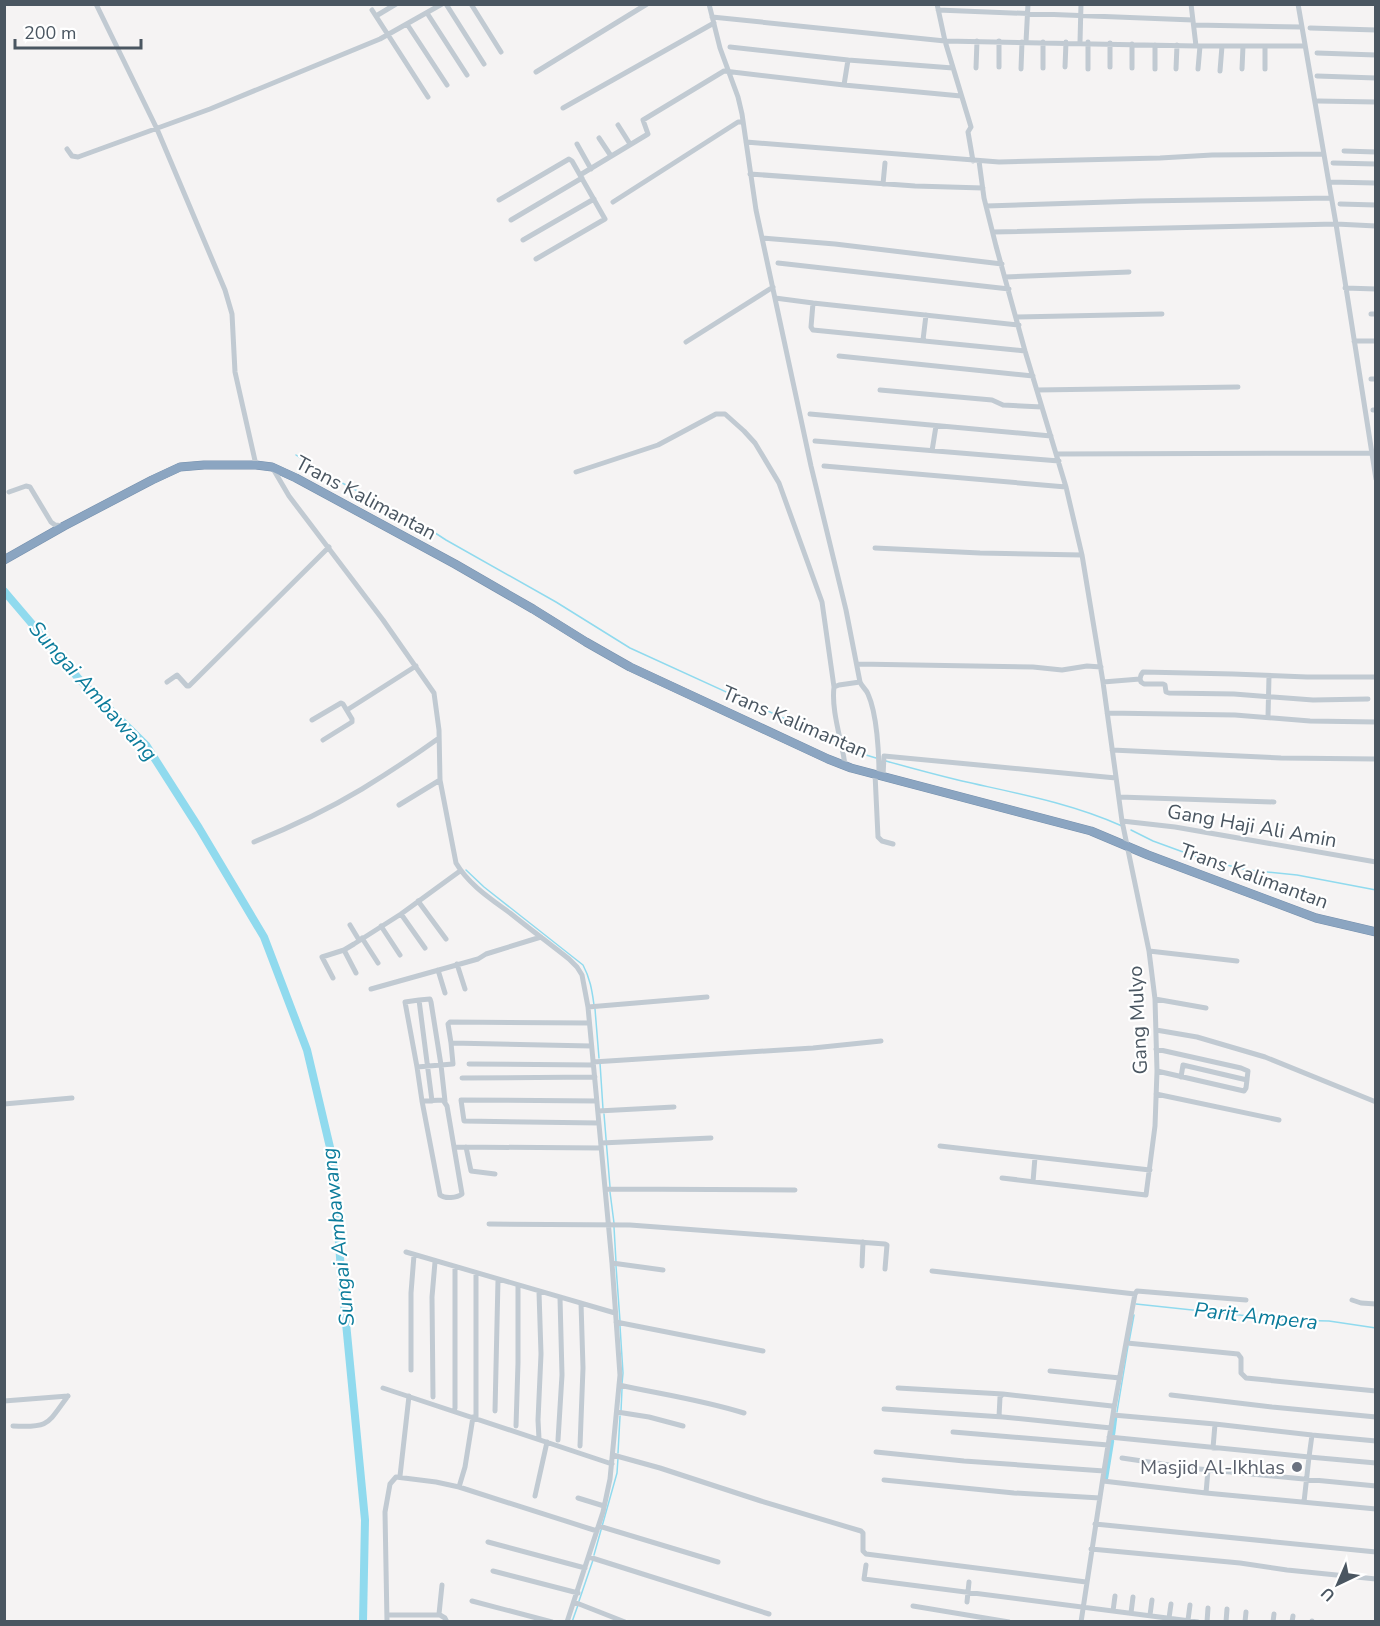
<svg xmlns="http://www.w3.org/2000/svg" width="1380" height="1626" font-family="'Nunito Sans',sans-serif">
<style>
.lines{fill:none;stroke-linecap:round;stroke-linejoin:round}
.stream{stroke:#90daee;stroke-width:1.5}
.canal{stroke:#90daee;stroke-width:4.5}
.river{stroke:#90daee;stroke-width:8}
.highway-casing{stroke:#7690ad;stroke-width:9}
.minor{stroke:#c1cad2;stroke-width:5}
.highway{stroke:#8ba5c1;stroke-width:8}
.worship-dot{fill:#6b7280;stroke:#fff;stroke-width:2}
.labels{text-anchor:middle;dominant-baseline:central;stroke-width:4.5;stroke-linejoin:round;paint-order:stroke}
.street-label{font-size:20px;fill:#4a5661;stroke:#fff}
.worship-label{font-size:20px;fill:#5b616d;stroke:#fff;text-anchor:end}
.water-label{font-size:21px;font-style:italic;fill:#0c7c9b;stroke:#fff}
</style>
<rect width="100%" height="100%" fill="#f5f3f3"/>
<g class="lines">
<path class="stream" d="M296,455L321,472L423,525L446,540L556,602L630,648L840,744
M844,746L856,752L876,758
M886,761C911,768 937,775 962,781C1015,793 1071,803 1122,826
M1131,830L1153,841L1205,860L1248,870L1297,875L1376,890
M466,870L484,887L583,965C590,978 592,990 594,1005
M595,1009L599,1058
M600,1063L603,1109
M604,1114L610,1187
M610,1192L614,1223
M614,1227L616,1262
M616,1266L620,1321
M1136,1304L1285,1320L1329,1321L1376,1328
M620,1326L623,1373L622,1384
M1129,1342L1134,1315
M621,1411L622,1389
M1117,1412L1128,1346
M618,1453L620,1416
M594,1555L617,1473L618,1458
M579,1601L593,1560
M572,1622L578,1605"/>
<path class="canal" d="M1113,1434L1115,1418
M1106,1478L1112,1441"/>
<path class="river" d="M4,591L79,679L146,745L199,828L264,937L307,1050L333,1160L341,1271L365,1520L363,1622"/>
<defs>
<path id="highway" d="M4,560L64,526L152,480L180,467L204,465H256L272,467L296,478L455,564L533,609L586,642L630,667L828,759L851,768L1091,831L1148,855L1316,918L1376,932"/>
</defs>
<use href="#highway" class="highway-casing"/>
<path class="minor" d="M96,4L157,129L225,290L232,314L235,372L256,465
M446,4L484,64
M471,4L501,52
M709,4L720,48L738,97L742,114L756,210L811,466L846,610L860,682C862,687 866,689 868,694C877,714 879,753 879,775
M937,4L945,41L971,127L968,132L973,161
M1191,4L1196,46
M1298,4L1336,224L1376,479
M372,10L428,97
M938,10L1193,20
M427,13L467,75
M376,16L396,4
M712,17L945,41L1196,46H1304
M407,24L447,85
M1194,25L1301,27
M1310,28L1376,30
M1026,42L1028,4
M1080,42L1081,4
M1110,43V67
M1132,44V68
M1265,46V69
M730,47L848,60L953,68
M1317,53L1376,55
M999,67V41
M1065,67L1066,42
M976,68L977,41
M1043,68V42
M1021,69L1022,42
M1088,69V42
M1155,69V45
M1176,69L1177,45
M1198,69L1200,46
M1242,69L1243,46
M1220,71L1222,46
M536,72L647,4
M1317,76L1376,78
M844,85L848,60
M1318,101L1376,102
M563,108L714,23
M618,125L630,144
M599,138L611,156
M746,142L999,162L1160,158L1212,155L1324,154
M577,144L591,169
M67,149L72,156L78,157L210,109L380,39L442,4
M1344,151L1376,152
M979,161L984,198L996,246L1025,351L1066,487L1082,555L1103,682L1122,821L1149,951L1155,999L1157,1071L1155,1126L1146,1195L1002,1178
M1333,163L1376,164
M750,174L915,186L983,188
M580,175L648,134L643,120L724,71L844,85L961,96
M1329,182L1376,183
M883,184L885,163
M499,200L569,159L572,161L605,219L536,259
M613,202L738,122H743
M1340,204L1376,205
M986,206L1140,201L1331,198
M511,220L582,178
M993,232L1336,224L1376,226
M762,238L835,244L1002,264
M523,240L594,199
M778,263L1009,289
M1005,277L1129,272
M1345,288L1376,289
M775,298L813,303
M1371,314H1376
M1017,317L1162,314
M1019,325L813,303L811,327L813,330L1025,351
M923,340L926,315
M1354,341H1376
M686,342L773,287
M839,356L1033,376
M1371,379H1376
M880,390L992,400L1003,405L1042,407
M1037,390L1238,387
M1373,410H1376
M810,414L1051,436
M815,441L1059,461
M932,451L936,426
M1057,454L1371,453
M824,466L1066,487
M272,467L289,496L383,620L434,693L439,730L440,780L456,863C469,885 491,899 510,913C530,929 550,944 569,959L577,967L582,975L588,1007L612,1263L620,1375L610,1479L603,1512L567,1622
M576,472L658,445L716,414H725L744,431L755,443L779,483L822,602L834,687
M9,492L26,486L30,487L51,522L55,525L64,526
M875,548L980,553L1082,555
M857,664L1033,667L1062,670L1087,666L1101,667
M1140,679L1141,675L1143,672L1233,674L1307,677H1376
M167,682L177,675L187,686H189L329,547
M1103,682L1140,679L1141,682L1144,684H1163L1165,685L1166,692L1169,693L1234,694L1313,700L1368,699
M347,710L416,666
M1107,713L1235,715L1310,721L1376,722
M1268,717L1269,676
M312,720L341,703L343,704L352,719V722L323,740
M1112,750L1281,758L1376,759
M845,765C842,741 831,711 834,687L839,685L860,682
M875,774L878,837L882,841L893,844
M883,776L884,756L1116,778
M1119,797L1274,802
M399,805L440,780
M1122,821L1175,827L1376,862
M254,842C291,827 327,810 362,789C388,773 414,756 439,738
M418,901L446,939
M401,914L425,948
M350,925L359,940
M381,926L400,955
M362,938L378,963
M344,950L356,973
M1149,951L1237,961
M457,964L465,989
M438,970L445,993
M333,978L322,957L344,950L354,944L401,914L460,871
M371,989L478,959L486,954L541,937
M1155,999L1206,1008
M419,1000L430,999L431,1002L441,1065L445,1101
M588,1007L707,997
M589,1023L450,1022L448,1024L451,1043L591,1046
M1156,1030L1197,1037L1265,1057L1376,1102
M1156,1049L1241,1068L1248,1071L1246,1088L1244,1091L1157,1071
M593,1062L813,1048L881,1041
M469,1064L593,1065
M417,1067L422,1101
M1181,1077L1183,1065L1247,1080
M462,1078L595,1077
M1156,1094L1279,1120
M443,1100L447,1106L462,1194C457,1198 445,1199 440,1195L422,1101Z
M432,1101L419,1000L405,1002L417,1067C429,1066 441,1065 453,1064L451,1043
M597,1101L461,1100L464,1121L599,1123
M4,1104L72,1098
M598,1111L674,1107
M601,1143L711,1138
M940,1146L1150,1170
M455,1147L601,1148
M466,1147L471,1171L495,1174
M1033,1182L1035,1157
M605,1189L795,1190
M489,1224L630,1225L885,1244L887,1245L885,1269
M406,1252L615,1313
M612,1263L663,1270
M862,1266L863,1242
M455,1267V1408
M932,1271L1135,1294
M1352,1300L1361,1303L1376,1304
M616,1322L763,1351
M1127,1343L1238,1354L1241,1358V1373L1246,1378L1376,1391
M411,1370V1293L414,1255
M1050,1371L1120,1378
M619,1385C661,1394 703,1400 744,1413
M383,1388L612,1464
M898,1388L1003,1394
M1171,1395L1272,1407L1376,1417
M433,1397L432,1297L435,1262
M4,1401L68,1396
M1114,1408L1135,1294L1137,1291L1246,1300
M884,1409L1003,1417L1111,1428
M495,1411L498,1280
M617,1412L649,1417L683,1426
M1113,1415L1215,1424L1213,1448
M999,1417L1000,1397L1003,1394L1112,1406L1114,1408L1104,1471
M476,1418V1273
M1215,1424L1312,1435L1309,1457L1376,1463
M13,1426C50,1428 47,1424 68,1396
M516,1426L518,1363V1286
M953,1432L1108,1445
M1312,1435L1376,1441
M1109,1437L1309,1457L1304,1502
M539,1439L538,1420L541,1354L539,1292
M558,1440L562,1375L560,1298
M580,1446L583,1368L581,1303
M876,1452L964,1461L1104,1471L1081,1622
M613,1455L660,1468L761,1501L861,1531L863,1533V1551L866,1554L1086,1582
M1122,1458L1189,1468L1376,1486
M400,1476L409,1396
M884,1480L1014,1493L1100,1498
M1103,1481L1206,1493L1376,1509
M459,1487L465,1467L473,1417
M1206,1493L1208,1470
M535,1496L547,1442
M578,1498L604,1506
M1095,1524L1376,1552
M599,1526L718,1562
M488,1542L585,1568
M1091,1549L1240,1563L1287,1570L1376,1579
M589,1557L769,1614
M866,1565L864,1579L1198,1622
M493,1571L578,1593
M472,1601L552,1622
M574,1602L625,1622
M967,1602L969,1582
M913,1606L1009,1622
M1113,1611L1115,1596
M1131,1613L1133,1597
M439,1614L442,1585
M388,1615H440L445,1618L447,1622
M1150,1615L1152,1600
M1169,1618L1171,1604
M1188,1620L1190,1605
M387,1622L385,1512L390,1484L396,1477L436,1482L459,1487L597,1531
M1207,1622L1208,1608
M1226,1622L1227,1609
M1245,1622L1246,1612
M1273,1622L1274,1614
M1292,1622L1293,1616
M1312,1622V1621"/>
<use href="#highway" class="highway"/>
</g>
<circle class="worship-dot" cx="1297" cy="1467" r="6"/>
<g class="labels">
<g class="street-label">
<text transform="translate(366 498) rotate(28)">Trans Kalimantan</text>
<text transform="translate(795 722) rotate(23)">Trans Kalimantan</text>
<text transform="translate(1252 826) rotate(10)">Gang Haji Ali Amin</text>
<text transform="translate(1254 876) rotate(20)">Trans Kalimantan</text>
<text transform="translate(1138 1020) rotate(-93)">Gang Mulyo</text>
</g>
<g class="worship-label">
<text x="1285" y="1467">Masjid Al-Ikhlas</text>
</g>
<g class="water-label">
<text transform="translate(93 691) rotate(48)">Sungai Ambawang</text>
<text transform="translate(338 1237) rotate(-96)">Sungai Ambawang</text>
<text transform="translate(1256 1316) rotate(6)">Parit Ampera</text>
</g>
</g>
<rect width="1380" height="1626" fill="none" stroke="#4a5661" stroke-width="12"/>
<g transform="translate(1338 1584) rotate(224)" stroke="#ffffff" stroke-width="4.5" paint-order="stroke">
<path d="M0-4.5L10 22L0 15L-10 22Z" fill="#4a5661"/>
<text y="-9" font-size="16" font-weight="bold" text-anchor="middle" fill="#4a5661">U</text>
</g>
<path d="M15 39v9h126v-9" fill="none" stroke="#4a5661" stroke-width="3"/>
<text x="24" y="39" font-size="18" fill="#4a5661" stroke="#ffffff" stroke-width="4.5" paint-order="stroke">200 m</text>
</svg>
